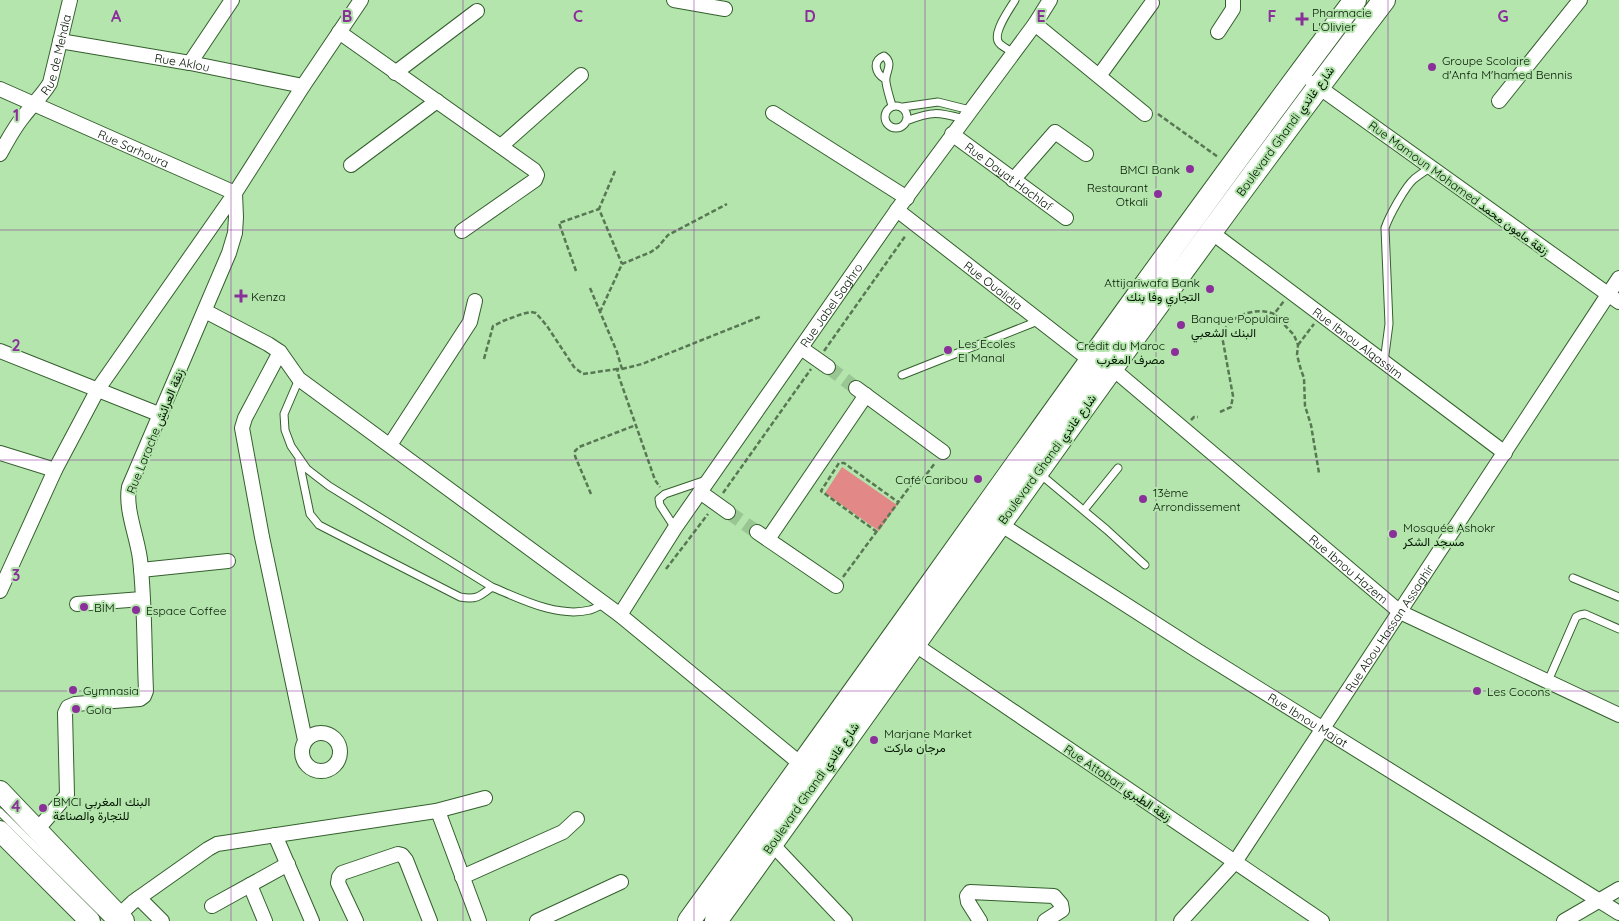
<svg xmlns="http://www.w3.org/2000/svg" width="1619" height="921" font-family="Quicksand,Vazirmatn,sans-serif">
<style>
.green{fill:#e28886}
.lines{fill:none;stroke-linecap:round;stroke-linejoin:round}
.street-tunnel{stroke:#99c693;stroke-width:14;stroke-dasharray:14 7;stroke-linecap:butt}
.lane-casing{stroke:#345f2d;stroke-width:9}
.street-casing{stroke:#345f2d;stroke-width:16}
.secondary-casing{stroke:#345f2d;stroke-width:22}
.primary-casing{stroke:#345f2d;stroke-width:24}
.path{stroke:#587854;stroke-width:2.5;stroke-dasharray:5 2.5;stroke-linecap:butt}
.lane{stroke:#fff;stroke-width:7}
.street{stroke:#fff;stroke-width:14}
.secondary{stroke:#fff;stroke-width:20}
.primary{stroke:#fff;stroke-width:22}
.grid{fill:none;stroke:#8b309b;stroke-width:1;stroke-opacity:0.55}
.poi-dot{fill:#8b309b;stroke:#b4e5ad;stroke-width:2}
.labels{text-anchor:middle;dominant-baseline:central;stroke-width:4;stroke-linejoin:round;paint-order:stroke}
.poi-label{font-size:12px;fill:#031402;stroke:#b4e5ad;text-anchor:start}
.street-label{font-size:12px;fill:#031402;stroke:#b4e5ad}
.grid-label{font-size:16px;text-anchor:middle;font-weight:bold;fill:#8b309b;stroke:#b4e5ad;stroke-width:4;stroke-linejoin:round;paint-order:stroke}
</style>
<rect width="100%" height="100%" fill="#b4e5ad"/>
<path class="green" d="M842,467L897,505L879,531L825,493Z"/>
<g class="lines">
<path class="street-tunnel" d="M828,367L856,388
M728,512L757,532"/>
<defs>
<path id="lane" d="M1014,53C1009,50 1003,47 1000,44C990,35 1010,9 1015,0
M885,79C875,73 872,61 884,56C895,64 884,73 886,82C887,90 890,98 892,106
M885 117a11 11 0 1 1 22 0a11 11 0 1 1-22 0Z
M903,107L938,102L970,110
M906,121C933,111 937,112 964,119
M1384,362L1389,324L1385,228C1389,216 1405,187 1414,179C1419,175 1425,171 1431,167
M902,375L1038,321
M299,379L284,414L285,430L291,446L307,469L329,486L492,587C521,599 557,618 590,610C595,609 600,605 604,604
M299,461L310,514L319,525L460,597C476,600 479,597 492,587
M1040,474L1107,530L1145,565
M1084,510L1118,468
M675,528L660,505L659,499L665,494L706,480
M1573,578L1619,597
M1548,681L1576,617L1580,615L1585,614L1619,629
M0,812L110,921"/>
<g id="street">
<path d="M674,0L725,9"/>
<path d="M1035,24L1145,114"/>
<path d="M339,32L534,170L537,175L535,180L462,231"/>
<path d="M1218,32L1233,9V0"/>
<path id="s1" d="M60,41L190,63L303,86"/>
<path d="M190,63L232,0"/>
<path d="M395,73L477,11"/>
<path d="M1099,76L1152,3"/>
<path d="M1313,83L1619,302"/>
<path id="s2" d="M0,89L235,193L98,389L55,470L0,591"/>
<path d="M1499,101L1580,0"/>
<path d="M773,113L907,198"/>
<path id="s3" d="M952,134L1066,218"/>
<path d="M501,146L581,75"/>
<path id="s4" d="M0,154C7,141 14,128 23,117C32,105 42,96 50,83L70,0"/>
<path d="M351,165L437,101"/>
<path d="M1013,180L1055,132L1086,154"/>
<path id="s5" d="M897,210L1090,360"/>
<path id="s6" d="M1211,232L1505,453"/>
<path d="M205,311L268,344L280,352L299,379L620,615L802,765"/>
<path d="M801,348L828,367"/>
<path d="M0,351L161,415"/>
<path d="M280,352L245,418L242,428L262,537L305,740"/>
<path id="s7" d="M1113,369L1400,612L1619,715"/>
<path d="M856,388L943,452"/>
<path d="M390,445L470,322L475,301"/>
<path d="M0,453L55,470"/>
<path d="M700,492L728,512"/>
<path id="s8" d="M1000,524L1198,651L1619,913"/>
<path d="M757,532L836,586"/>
<path d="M768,539L866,395"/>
<path d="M141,570L228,561"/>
<path d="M77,604L142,599"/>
<path id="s9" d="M620,615L675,528L897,210L1035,24L1050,0"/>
<path d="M914,644L1322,921"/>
<circle cx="321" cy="752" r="19"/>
<path d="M438,811L479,921"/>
<path d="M37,830L67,795L65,713L68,707L75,704L140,699L144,696L146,691C144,647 145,603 140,559C137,536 125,509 129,487L229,253L235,233L236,217L235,193L303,86L361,0"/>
<path d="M275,835L312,921"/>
<path d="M772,844L845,921"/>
<path d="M462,877L563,832L577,819"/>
<path d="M250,885L265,921"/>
<path d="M139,898L162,921"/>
<path d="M212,906L288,864"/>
<path d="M118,916L133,902L208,849L217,844L436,811L485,798"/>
<path d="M356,921L338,883L339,877L342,873L398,854L402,855L406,860L430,921"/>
<path d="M537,921L621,882"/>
<path d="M980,921L968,902L967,896L970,892L1054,896L1061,904L1062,910L1045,921"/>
<path id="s10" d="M1181,921L1235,862L1619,278"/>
<path d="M1564,921L1619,889"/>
</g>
<path id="secondary" d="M0,791L124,921
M0,831L90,921"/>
<path id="primary" d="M689,921C912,614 1127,303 1355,0
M716,921C938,614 1154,302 1384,0"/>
</defs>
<use href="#lane" class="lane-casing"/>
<use href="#street" class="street-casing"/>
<use href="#secondary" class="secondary-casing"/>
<use href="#primary" class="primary-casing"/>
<path class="path" d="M1158,114L1218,157
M615,171L599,209L622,264
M576,271L559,223L599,209
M590,288L617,352L622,369H617L619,377L655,480L660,487
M600,312L622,264L651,252L658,247L668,235L727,204
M1274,314L1294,335L1298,345L1297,355L1301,370L1304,378L1305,406L1311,425L1319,473
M1298,345L1314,324
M824,351L906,235
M484,359L493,326L503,321L522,314L531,312L536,313L547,326L574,367L583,374L617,369
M622,369L642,364L762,316
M1220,412L1231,407L1233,396L1222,336C1227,316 1256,306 1274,314L1284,301
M1191,420L1194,417H1198
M723,493L811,369
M591,494L575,456V451L579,447L636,425
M877,532L821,491L839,463H844L898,502
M666,569L708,514
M843,577L914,481L916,480H922L935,463"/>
<use href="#lane" class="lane"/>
<use href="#street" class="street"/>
<use href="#secondary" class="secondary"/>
<use href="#primary" class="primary"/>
</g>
<path class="grid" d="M231,0V921M463,0V921M694,0V921M925,0V921M1156,0V921M1388,0V921M0,230H1619M0,460H1619M0,691H1619"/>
<g class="poi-dot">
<path d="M1299.5 11.5h5v5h5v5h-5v5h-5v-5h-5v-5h5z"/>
<circle cx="1432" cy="67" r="5"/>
<circle cx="1190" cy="169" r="5"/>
<circle cx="1158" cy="194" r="5"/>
<circle cx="1210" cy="289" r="5"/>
<path d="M238.5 288.5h5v5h5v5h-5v5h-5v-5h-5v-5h5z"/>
<circle cx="1181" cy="325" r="5"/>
<circle cx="948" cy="350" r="5"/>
<circle cx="1175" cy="352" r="5"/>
<circle cx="978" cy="479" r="5"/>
<circle cx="1143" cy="499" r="5"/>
<circle cx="1393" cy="534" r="5"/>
<circle cx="84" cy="607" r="5"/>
<circle cx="136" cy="610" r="5"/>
<circle cx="73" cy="690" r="5"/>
<circle cx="1477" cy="691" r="5"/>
<circle cx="76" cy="709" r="5"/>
<circle cx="874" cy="740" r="5"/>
<circle cx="43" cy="808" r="5"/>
</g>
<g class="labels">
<g class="poi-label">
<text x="1312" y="12">Pharmacie<tspan x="1312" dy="14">L'Olivier</tspan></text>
<text x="1442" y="60">Groupe Scolaire<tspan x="1442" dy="14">d'Anfa M'hamed Bennis</tspan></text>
<text x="1180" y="169" text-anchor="end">BMCI Bank</text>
<text x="1148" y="187" text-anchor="end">Restaurant<tspan x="1148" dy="14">Otkali</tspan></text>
<text x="1200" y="282" text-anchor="end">Attijariwafa Bank<tspan x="1200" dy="14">التجاري وفا بنك</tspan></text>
<text x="251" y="296">Kenza</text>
<text x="1191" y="318">Banque Populaire<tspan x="1191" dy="14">البنك الشعبي</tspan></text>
<text x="958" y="343">Les Ecoles<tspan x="958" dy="14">El Manal</tspan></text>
<text x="1165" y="345" text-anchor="end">Crédit du Maroc<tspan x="1165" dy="14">مصرف المغرب</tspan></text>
<text x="968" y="479" text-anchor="end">Café Caribou</text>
<text x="1153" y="492">13ème<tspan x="1153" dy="14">Arrondissement</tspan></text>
<text x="1403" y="527">Mosquée Ashokr<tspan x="1403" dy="14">مسجد الشكر</tspan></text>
<text x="94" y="607">BİM</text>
<text x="146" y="610">Espace Coffee</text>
<text x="83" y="690">Gymnasia</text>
<text x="1487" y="691">Les Cocons</text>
<text x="86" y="709">Gola</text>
<text x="884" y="733">Marjane Market<tspan x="884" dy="14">مرجان ماركت</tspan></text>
<text x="53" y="801">BMCI البنك المغربي<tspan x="53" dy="14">للتجارة والصناعة</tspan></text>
</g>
<g class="street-label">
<text stroke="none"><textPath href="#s4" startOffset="116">Rue de Mehdia</textPath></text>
<text stroke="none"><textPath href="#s1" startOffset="124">Rue Aklou</textPath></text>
<text transform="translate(1285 131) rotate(-54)">Boulevard Ghandi شارع غاندي</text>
<text stroke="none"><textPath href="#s2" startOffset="146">Rue Sarhoura</textPath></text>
<text stroke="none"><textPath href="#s3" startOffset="71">Rue Dayat Hachlaf</textPath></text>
<text transform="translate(1459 188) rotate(36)">Rue Mamoun Mohamed زنقة مامون محمد</text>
<text stroke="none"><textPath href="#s5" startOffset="122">Rue Oualidia</textPath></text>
<text stroke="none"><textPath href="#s9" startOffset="375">Rue Jabel Saghro</textPath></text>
<text stroke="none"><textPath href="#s6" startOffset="184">Rue Ibnou Alqassim</textPath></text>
<text transform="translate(155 431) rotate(-68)">Rue Larache زنقة العرائش</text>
<text transform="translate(1047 459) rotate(-54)">Boulevard Ghandi شارع غاندي</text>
<text stroke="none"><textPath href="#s7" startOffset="309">Rue Ibnou Hazem</textPath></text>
<text stroke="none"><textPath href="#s10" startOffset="360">Rue Abou Hassan Assaghir</textPath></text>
<text stroke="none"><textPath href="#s8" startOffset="365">Rue Ibnou Majat</textPath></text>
<text transform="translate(1118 783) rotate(34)">Rue Attabari زنقة الطبري</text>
<text transform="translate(811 788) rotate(-55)">Boulevard Ghandi شارع غاندي</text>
</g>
</g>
<g class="grid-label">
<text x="116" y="22">A</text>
<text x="347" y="22">B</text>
<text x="578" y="22">C</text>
<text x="810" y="22">D</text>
<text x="1041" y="22">E</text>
<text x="1272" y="22">F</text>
<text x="1503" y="22">G</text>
<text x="16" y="121">1</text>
<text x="16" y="351">2</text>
<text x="16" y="581">3</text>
<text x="16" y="812">4</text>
</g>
</svg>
